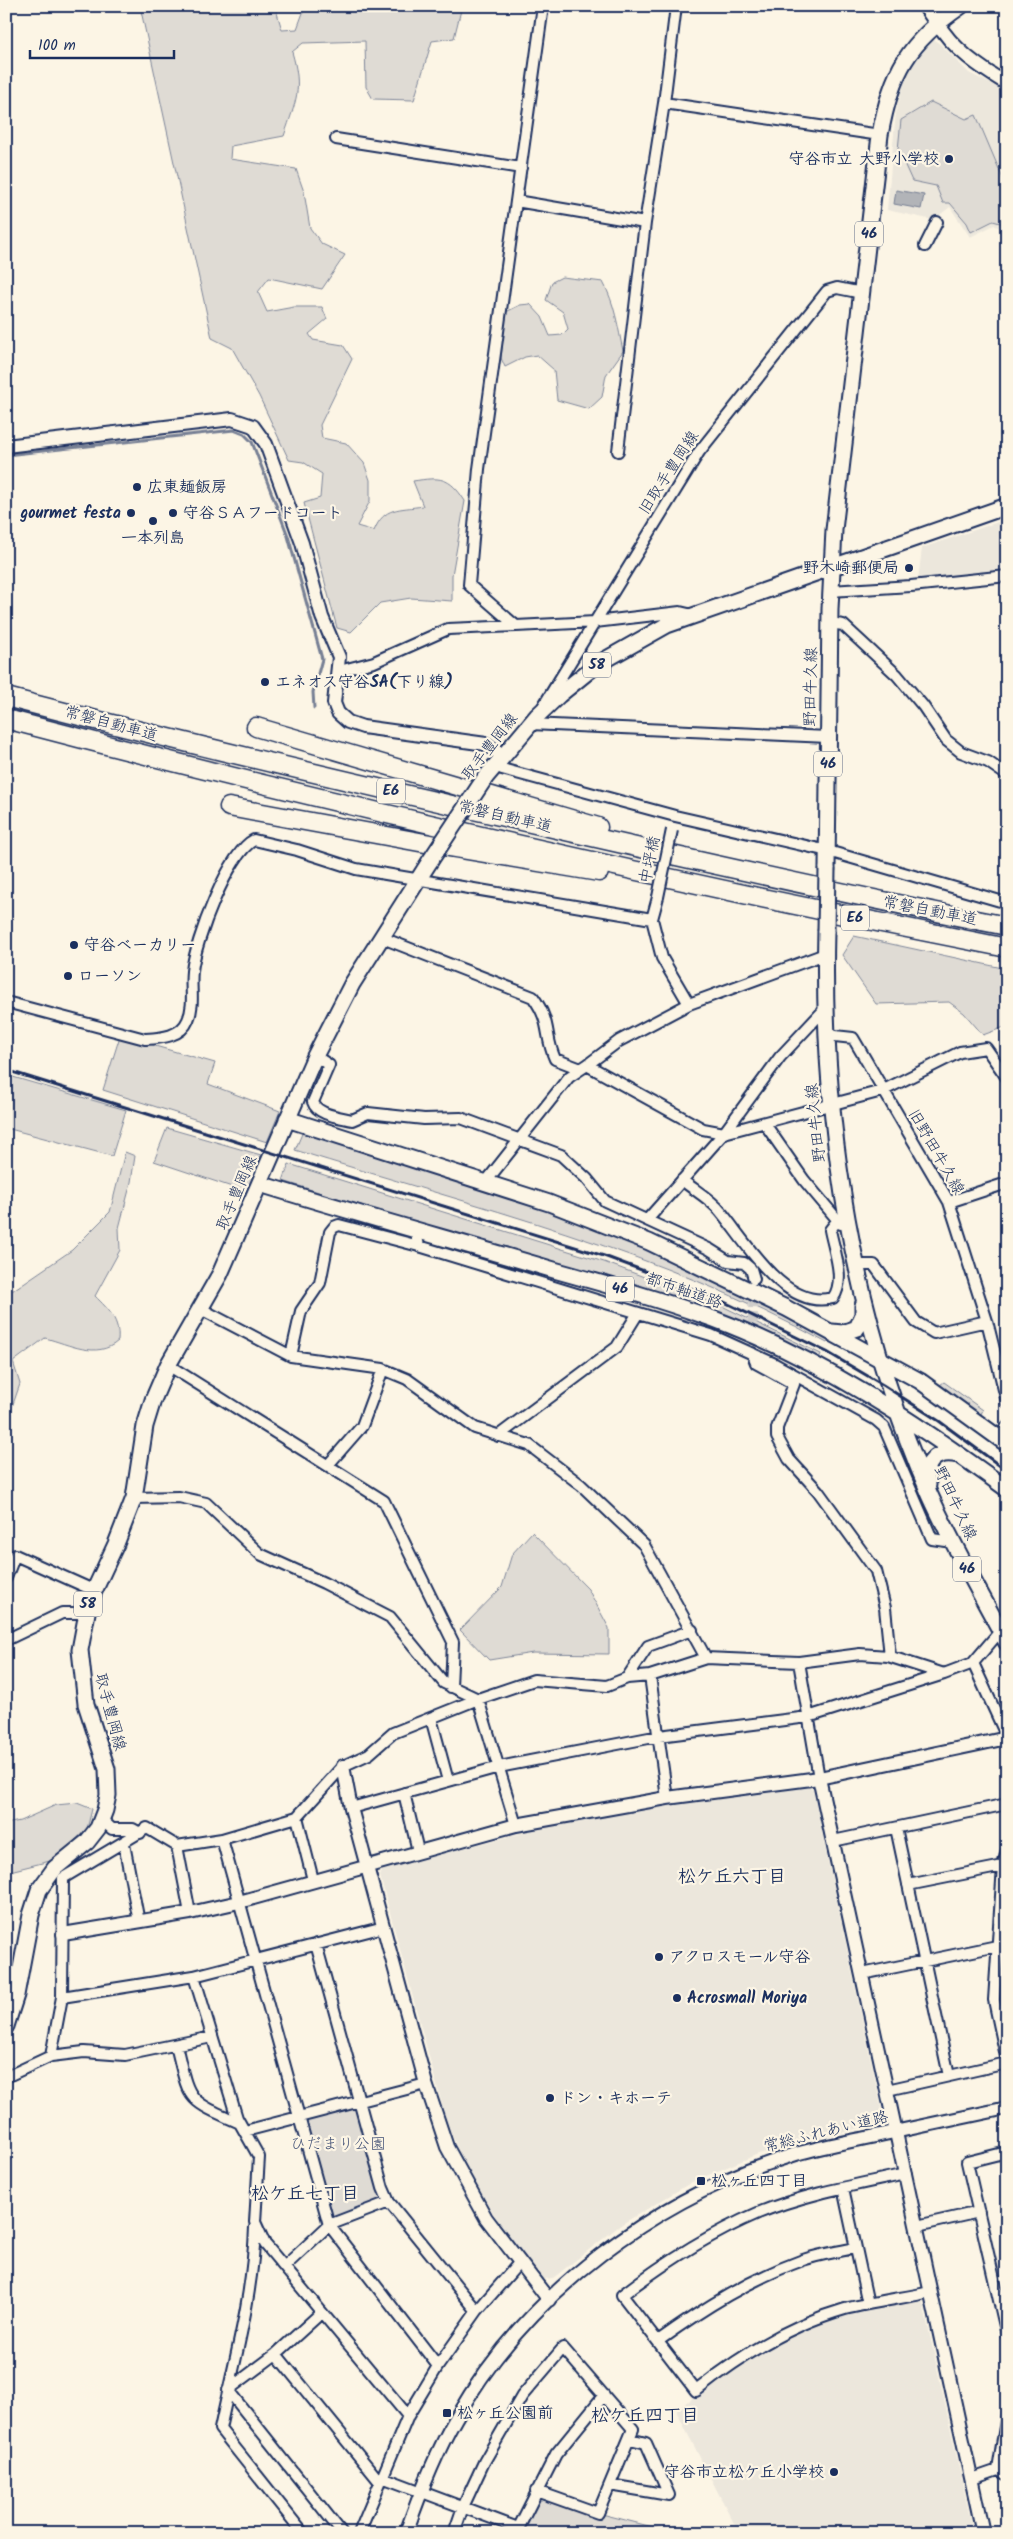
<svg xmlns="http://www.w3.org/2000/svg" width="1013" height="2539" font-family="Kalam,'Klee One',sans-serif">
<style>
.built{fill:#ece7dc}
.green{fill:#dfdbd4;stroke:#7d8599}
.water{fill:#b2b4b8;stroke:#767f94}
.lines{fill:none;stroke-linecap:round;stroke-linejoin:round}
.stream{stroke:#767f94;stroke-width:3}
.minor-tunnel{stroke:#cfcdca;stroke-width:10;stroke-dasharray:10 5;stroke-linecap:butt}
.minor-casing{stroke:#1b2f5e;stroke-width:14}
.tertiary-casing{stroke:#1b2f5e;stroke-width:16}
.primary-casing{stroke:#1b2f5e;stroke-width:19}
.motorway-casing{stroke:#1b2f5e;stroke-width:21}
.minor{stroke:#fcf5e5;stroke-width:10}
.tertiary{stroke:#fcf5e5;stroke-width:12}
.primary{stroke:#fcf5e5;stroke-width:15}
.motorway{stroke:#fcf5e5;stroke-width:18}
.rail{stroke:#1b2f5e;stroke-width:3}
.minor-bridge-casing{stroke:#1b2f5e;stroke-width:14;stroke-linecap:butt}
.primary-bridge-casing{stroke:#1b2f5e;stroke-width:19;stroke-linecap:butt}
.minor-bridge{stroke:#fcf5e5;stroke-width:10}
.primary-bridge{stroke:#fcf5e5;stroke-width:15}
.poi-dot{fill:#1b2f5e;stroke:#fcf5e5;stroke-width:2}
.labels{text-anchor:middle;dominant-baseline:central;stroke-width:4.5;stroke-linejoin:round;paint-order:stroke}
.shield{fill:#fcf5e5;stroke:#5e6a86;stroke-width:1}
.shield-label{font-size:15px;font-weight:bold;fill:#1b2f5e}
.poi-label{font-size:16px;font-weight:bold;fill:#1b2f5e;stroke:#fcf5e5;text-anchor:start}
.street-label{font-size:16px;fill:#1b2f5e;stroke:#fcf5e5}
.park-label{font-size:16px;fill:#425176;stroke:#fcf5e5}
.neighbourhood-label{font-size:18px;font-weight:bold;fill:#1b2f5e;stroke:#fcf5e5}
</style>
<rect width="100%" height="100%" fill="#fcf5e5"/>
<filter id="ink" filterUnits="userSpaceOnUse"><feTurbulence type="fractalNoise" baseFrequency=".02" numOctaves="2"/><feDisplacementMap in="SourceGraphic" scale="10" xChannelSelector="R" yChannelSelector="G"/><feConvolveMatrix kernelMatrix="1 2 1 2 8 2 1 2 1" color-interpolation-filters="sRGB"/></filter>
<g filter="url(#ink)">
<path class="built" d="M931,38L940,44L969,73L1007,92V232L994,225L970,237L950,207L933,220L887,210L896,112L904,80L918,52Z
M1007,519V569L918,580L922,548Z
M809,1787L813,1790L881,2107L875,2124L758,2154L692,2182L622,2224L553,2278L542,2279L503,2229L463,2162L446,2119L380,1876L383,1869L542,1828L654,1808Z
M922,2299L973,2531L739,2533L677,2413V2409L743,2362L793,2333L851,2314Z"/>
<path class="green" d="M140,6H275L282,30L297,29L304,10L324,6H385L387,14L407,6H462L454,38L432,41L414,100L373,99L366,87L365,41L303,43L292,52C303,90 296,100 284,136L231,146L230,159L296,169L304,192L310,228L322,244L345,255L322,289L269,278L258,292L267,312L294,307H322L327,319L309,334L313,340L343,345L352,359L320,425L322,438L346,443L364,463L370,480V501L357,526L374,531C384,506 399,510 423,506L413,481C440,477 449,476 465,501L452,575V601L411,598L380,603L351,632L337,628L304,503L320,498L322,474L303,462L289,460L259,396L232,348L212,338Z
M931,102L966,119L976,115L1007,188V225L993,221L971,232L967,223L950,203H943L936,186L912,181L898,150L901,120Z
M562,277L603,282C615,304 618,327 623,351L606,375L602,397L589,409L557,400L554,370L537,355L525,357L505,367L501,358L506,312L520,305L530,304L542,317L550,336L562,335L568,329L563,312L546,300L552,282Z
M854,936L1007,969V1026L983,1035L964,1013L949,1002L876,1004L842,955Z
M120,1036L215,1063L208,1084L280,1111L267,1142L103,1090Z
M6,1075L126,1110L112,1156L6,1128Z
M167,1128L261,1155L247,1192L154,1161Z
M304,1129L621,1234L830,1337L827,1343C661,1251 474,1206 295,1150Z
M125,1152L135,1156L131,1182L119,1228L120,1250L95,1296C109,1310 120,1320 118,1341C97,1360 69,1344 45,1338L13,1362L20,1384L12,1407H6V1295L72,1250L110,1212Z
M289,1164L604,1262L722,1306L821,1354L818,1361L529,1257L283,1181Z
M944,1382L983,1410L981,1414L987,1420L982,1419L936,1388Z
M532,1532L588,1589L609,1628V1654L533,1653L489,1660L460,1630L502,1587L512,1554Z
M77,1803L92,1809L87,1829L54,1860L6,1872V1824L20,1821L56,1805Z
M359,2101L389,2202L329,2225L297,2117Z
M536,2491L598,2513L676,2533H516Z"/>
<path class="water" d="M896,190L924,195L921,209L894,204Z"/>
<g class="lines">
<path class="stream" d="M6,455L234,430L244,434L252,442L288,536L322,659L313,692L314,708"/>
<path class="minor-tunnel" d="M752,1353L754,1279"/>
<defs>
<path id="minor" d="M543,6L479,469L469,585L516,626L595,622L680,612L693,615
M664,103L676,6
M336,139L521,168
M516,201L645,223L664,103L880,135
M925,246L937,222
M618,451L645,223
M830,591L911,586L1007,576
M830,623L843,625L897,675L923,706L946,740L961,752L988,762L1007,775
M339,671L374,662L448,629L516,626
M544,705L699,452L827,291L837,288L862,293
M530,724L828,737
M495,765L502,769L675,816L828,851L1007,903
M652,919L658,897
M380,937L533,997C552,1023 544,1035 555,1059L581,1069
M6,1002L145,1039C161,1038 181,1037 188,1020C195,1004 190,988 192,971C195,942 228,853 254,840L297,850L356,869L652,919L662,958L689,1004L825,954
M826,1035L853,1038L949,1202L987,1321L1007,1402
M315,1056L329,1065L313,1102C317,1115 340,1117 352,1120L368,1113L424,1119L461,1118L561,1155L587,1179L605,1201L709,1249L728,1261L744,1263L751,1269L754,1279
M587,1065L619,1041L689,1004
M765,1124L804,1180L841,1224
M682,1180C694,1190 711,1199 721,1212C746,1242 785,1311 833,1298C846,1280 834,1251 830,1230L837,1221
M485,1183L569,1077L587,1065L703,1129L724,1133L882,1091L960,1052L986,1048L1007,1078
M949,1202L1007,1183
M647,1220L724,1133L780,1057L825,1009
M419,1230L417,1237L419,1246L711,1335L775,1364L876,1420L884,1427L932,1539L953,1542
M856,1265H874L916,1322L934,1333L987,1321
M201,1309L291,1356L383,1369L407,1379L475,1428L529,1445L581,1485L644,1545L706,1658L799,1662L860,1654L888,1656L944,1674L973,1663L1007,1623
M752,1353L756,1363L794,1384L777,1428V1437L789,1459L818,1491L876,1571L885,1608L890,1656
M291,1356L301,1311L320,1283L330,1232L334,1227L339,1225L419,1246
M168,1365L384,1501L453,1642L451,1687
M498,1436L617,1347L638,1313
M999,1438L1007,1427
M328,1465L362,1426L383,1369
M134,1498L179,1497L206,1503L260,1554L324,1583L390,1617L444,1683L478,1699L516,1825
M6,1578L15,1555L93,1590
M6,1640L62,1613H85
M799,1662L819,1778
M973,1663L1007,1737
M650,1676L667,1798
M627,1678L650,1676L706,1658
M431,1718L448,1781
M404,1793L418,1851
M351,1808L499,1767L659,1736L808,1717L944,1674
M297,1817L313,1880
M102,1820L112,1829H133L140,1833
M896,1828L949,2076
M222,1839L329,2225L438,2366
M833,1841L1007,1804
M124,1844L139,1922
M177,1846L190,1913
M1007,1850L1003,1866L994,2000L1007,2061
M908,1885L1003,1866
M316,1944L383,2188L389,2202L477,2311
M862,1974L997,1946
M194,1976L384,1927
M176,2045C190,2102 185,2099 240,2123
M51,2056L62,1997
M6,2077L51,2056L84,2052L125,2055L212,2037
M887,2090L1007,2063
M245,2131L426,2084
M1007,2152L967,2162L1007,2335
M906,2174C856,2185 805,2194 758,2213C709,2234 664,2263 622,2295L696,2391C741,2355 789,2325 845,2309C873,2302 903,2298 931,2292
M843,2188L868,2304
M917,2226L979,2212
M255,2227C253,2296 234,2362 220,2429L303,2533
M284,2267L329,2225L389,2202
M658,2341C704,2308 750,2279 803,2260C820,2254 838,2252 855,2248
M276,2354L380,2482
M228,2390L342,2533
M228,2390L276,2354L321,2313
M408,2416L265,2244L255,2222L259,2157L237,2118L194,1976L62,1997L63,1878L147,1828L177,1846L222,1839L297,1817L343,1766L369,1754L393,1733L478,1699L534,1680L607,1686L627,1678L648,1646L692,1630
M998,2470L1007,2414
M382,2477L518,2528
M972,2479L998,2470L1007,2475
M610,2485L669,2495L646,2443L630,2439
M359,2533L408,2416L438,2366L477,2311L519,2263
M454,2533L463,2507L484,2462L522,2396L563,2348L633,2429L598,2513L536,2491
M516,2533L556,2454L604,2395"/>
<path id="tertiary" d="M937,22C952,49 981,68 1007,84
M6,446L232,419L253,426L266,444L302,543L322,617L339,657L334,703L338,713L348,722L363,727L486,744L503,756
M343,1766L351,1808L426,2084L447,2147L486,2218L549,2300
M819,1778L983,2533
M63,1934L190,1913L239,1902L516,1825L667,1798L819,1778L1007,1738
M406,2533C420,2493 435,2454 456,2418C528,2291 658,2196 796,2154C823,2146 852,2141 880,2135C922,2126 964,2117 1007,2108"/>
<path id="primary" d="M926,6L937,22
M485,778L537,716L559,695L596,665L667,625L1007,506
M827,869L830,609L834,530L880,135C891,73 908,42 961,6
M826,931C821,1124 853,1319 930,1495C953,1546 981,1594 1007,1643
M287,1119L549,1203L649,1242L786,1308L920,1381L1007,1444
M260,1184C357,1214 456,1241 554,1270C608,1285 662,1300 714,1319C819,1358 917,1423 1007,1489
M832,1332L842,1333L857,1328L863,1315V1305
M928,1485C923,1462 936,1450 958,1455
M6,2026L16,1995L31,1915L39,1890L55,1868L87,1842L98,1828L105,1810L108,1795L107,1769L86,1704L80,1650L89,1602L116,1544L134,1498L145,1426L153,1400L168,1365L220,1274L315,1056L352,984L430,861"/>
<path id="motorway" d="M6,697C186,744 367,786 548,827C701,862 853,896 1007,926
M6,719C337,806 671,882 1007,948
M256,727L598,827
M229,807L425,843L599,872"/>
</defs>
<use href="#minor" class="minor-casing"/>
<use href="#tertiary" class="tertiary-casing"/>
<use href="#primary" class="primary-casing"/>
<use href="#motorway" class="motorway-casing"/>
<use href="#minor" class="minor"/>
<use href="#tertiary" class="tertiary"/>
<use href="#primary" class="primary"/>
<use href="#motorway" class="motorway"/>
<path class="rail" d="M6,1070L604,1256L714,1297L827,1352L883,1385L939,1421L1007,1471"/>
<defs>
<path id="minor-bridge" d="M658,897L672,830"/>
<path id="primary-bridge" d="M430,861L485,778
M826,931L827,869"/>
</defs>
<use href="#minor-bridge" class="minor-bridge-casing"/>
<use href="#primary-bridge" class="primary-bridge-casing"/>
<use href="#minor-bridge" class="minor-bridge"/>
<use href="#primary-bridge" class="primary-bridge"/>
</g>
</g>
<g class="poi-dot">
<circle cx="949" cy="159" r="5"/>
<circle cx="137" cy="487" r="5"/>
<circle cx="131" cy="513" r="5"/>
<circle cx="173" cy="513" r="5"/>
<circle cx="153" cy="521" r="5"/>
<circle cx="909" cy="568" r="5"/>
<circle cx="265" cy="682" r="5"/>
<circle cx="74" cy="945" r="5"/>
<circle cx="68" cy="976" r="5"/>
<circle cx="659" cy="1957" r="5"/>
<circle cx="677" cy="1998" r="5"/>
<circle cx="550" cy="2098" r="5"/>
<rect x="696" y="2176" width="10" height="10" rx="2.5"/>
<rect x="442" y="2408" width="10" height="10" rx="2.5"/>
<circle cx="834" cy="2472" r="5"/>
</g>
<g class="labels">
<g class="shield">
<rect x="855" y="221.5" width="28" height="25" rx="4"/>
<rect x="583" y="652.5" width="28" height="25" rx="4"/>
<rect x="814" y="751.5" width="28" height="25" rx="4"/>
<rect x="377" y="778.5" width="28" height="25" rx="4"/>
<rect x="841" y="905.5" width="28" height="25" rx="4"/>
<rect x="606" y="1276.5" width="28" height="25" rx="4"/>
<rect x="953" y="1556.5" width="28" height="25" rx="4"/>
<rect x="74" y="1591.5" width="28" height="25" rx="4"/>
</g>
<g class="shield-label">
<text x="869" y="234">46</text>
<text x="597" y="665">58</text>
<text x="828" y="764">46</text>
<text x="391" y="791">E6</text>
<text x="855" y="918">E6</text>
<text x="620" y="1289">46</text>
<text x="967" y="1569">46</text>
<text x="88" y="1604">58</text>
</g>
<g class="poi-label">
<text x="939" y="159" text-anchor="end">守谷市立 大野小学校</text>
<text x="147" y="487">広東麺飯房</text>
<text x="121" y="513" text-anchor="end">gourmet festa</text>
<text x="183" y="513">守谷ＳＡフードコート</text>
<text x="153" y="538" text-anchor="middle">一本列島</text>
<text x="899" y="568" text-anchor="end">野木崎郵便局</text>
<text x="275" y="682">エネオス守谷SA(下り線)</text>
<text x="84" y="945">守谷ベーカリー</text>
<text x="78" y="976">ローソン</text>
<text x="669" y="1957">アクロスモール守谷</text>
<text x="687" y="1998">Acrosmall Moriya</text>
<text x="560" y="2098">ドン・キホーテ</text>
<text x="711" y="2181">松ヶ丘四丁目</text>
<text x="457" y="2413">松ヶ丘公園前</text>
<text x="824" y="2472" text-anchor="end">守谷市立松ケ丘小学校</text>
</g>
<g class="street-label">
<text transform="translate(669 473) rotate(-57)">旧取手豊岡線</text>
<text transform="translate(811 687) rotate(-89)">野田牛久線</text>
<text transform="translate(111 724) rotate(15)">常磐自動車道</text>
<text transform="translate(490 747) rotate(-52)">取手豊岡線</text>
<text transform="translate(505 817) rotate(13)">常磐自動車道</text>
<text transform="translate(650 860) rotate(-78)">中坪橋</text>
<text transform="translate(930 911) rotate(11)">常磐自動車道</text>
<text transform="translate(816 1123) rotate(-96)">野田牛久線</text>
<text transform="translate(936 1152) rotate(60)">旧野田牛久線</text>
<text transform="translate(237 1193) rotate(-67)">取手豊岡線</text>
<text transform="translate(684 1291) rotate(19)">都市軸道路</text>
<text transform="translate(955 1503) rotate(65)">野田牛久線</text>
<text transform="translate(110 1712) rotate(75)">取手豊岡線</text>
<text transform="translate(826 2132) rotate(-14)">常総ふれあい道路</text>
</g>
<g class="park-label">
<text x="338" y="2144">ひだまり公園</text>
</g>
<g class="neighbourhood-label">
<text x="732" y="1877">松ケ丘六丁目</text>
<text x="305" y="2194">松ケ丘七丁目</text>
<text x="645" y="2416">松ケ丘四丁目</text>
</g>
</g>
<rect width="1013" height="2539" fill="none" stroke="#fcf5e5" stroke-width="25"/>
<rect x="12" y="12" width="988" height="2514" fill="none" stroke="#1b2f5e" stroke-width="2" filter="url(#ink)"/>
<path d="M30 50v8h144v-8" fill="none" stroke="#1b2f5e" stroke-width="2.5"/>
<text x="38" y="50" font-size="15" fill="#1b2f5e" stroke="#fcf5e5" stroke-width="4" paint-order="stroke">100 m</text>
</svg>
